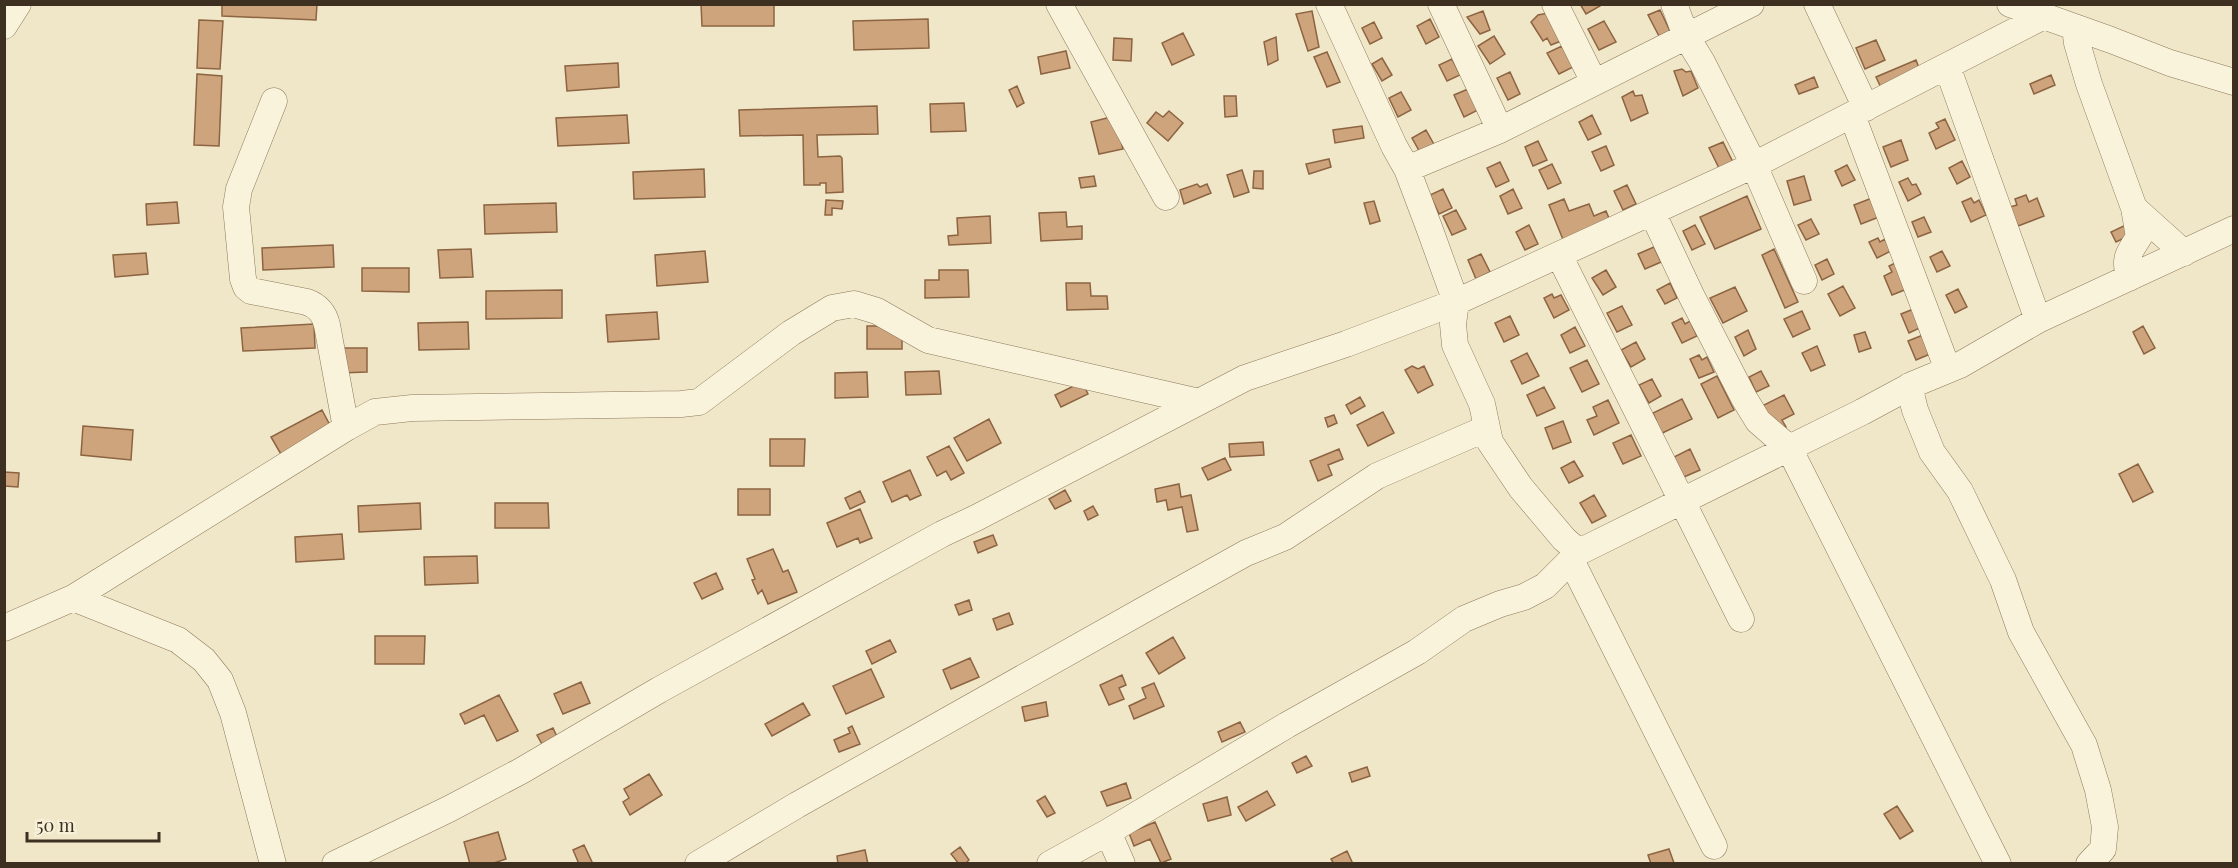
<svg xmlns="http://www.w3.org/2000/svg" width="2238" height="868" font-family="'Playfair Display',serif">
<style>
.building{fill:#cea47d;stroke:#8c6441;stroke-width:1.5}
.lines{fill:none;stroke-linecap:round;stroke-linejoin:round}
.minor-casing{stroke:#8d795c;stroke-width:27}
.minor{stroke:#faf3dc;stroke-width:26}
</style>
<rect width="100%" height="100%" fill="#f0e6c8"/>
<path class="building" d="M222,4H317L316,20L222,16Z
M701,4H774V26H702Z
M1580,4H1599L1600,6L1586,14Z
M1660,10L1670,31L1659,36L1648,15Z
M1312,11L1319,47L1308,51L1296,14Z
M1483,11L1490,30L1480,34L1467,17Z
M1548,13L1561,41L1551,45L1547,38L1543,41L1531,22L1538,15Z
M928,19L929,48L854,50L853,21Z
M1430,19L1439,37L1426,44L1417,26Z
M199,20L223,21L220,69L197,68Z
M1604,21L1616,42L1599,50L1588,29Z
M1374,22L1382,38L1370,44L1362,28Z
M1183,33L1194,55L1172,65L1162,43Z
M1494,36L1505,54L1490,64L1478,46Z
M1276,37L1278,60L1268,65L1264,42Z
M1114,38L1132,39L1131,61L1113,60Z
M1876,40L1885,60L1865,69L1856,48Z
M1562,46L1573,67L1559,74L1547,53Z
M1066,51L1070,68L1041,74L1038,57Z
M1327,52L1340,82L1327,87L1314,57Z
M1382,58L1392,75L1382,81L1372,64Z
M1452,59L1460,75L1447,81L1439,65Z
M1916,60L1921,73L1882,90L1876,77Z
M618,63L619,87L567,91L565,66Z
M1682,69L1686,72L1691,71L1698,88L1683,96L1674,71Z
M1510,72L1520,94L1508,100L1497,78Z
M197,74L222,76L219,146L194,145Z
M2051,75L2055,85L2034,94L2030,84Z
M1814,77L1818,87L1799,94L1795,85Z
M1017,86L1024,103L1017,107L1009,90Z
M1468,89L1478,110L1464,117L1454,95Z
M1633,91L1635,96L1642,95L1648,113L1631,121L1622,97Z
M1401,92L1411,110L1398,117L1389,98Z
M1224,96H1236L1237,116L1225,117Z
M964,103L966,131L931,132L930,104Z
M877,106L878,134L817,135L818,157L840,156L842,158L843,192L826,193V183H820V185H804L803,135L740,136L739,110Z
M1169,111L1183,123L1168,141L1147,123L1156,112L1163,117Z
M627,115L629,143L558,146L556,118Z
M1592,115L1601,134L1588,140L1579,122Z
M1115,116L1123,149L1099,154L1091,122Z
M1945,119L1955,140L1936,149L1929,133L1939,128L1936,123Z
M1362,126L1364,138L1335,143L1333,130Z
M1426,130L1436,148L1422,156L1412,138Z
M1901,140L1908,160L1891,167L1883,147Z
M1538,141L1547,160L1533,166L1525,147Z
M1723,142L1733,162L1719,168L1709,148Z
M1606,146L1614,165L1601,171L1592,152Z
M1329,159L1331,167L1309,174L1306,164Z
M1962,161L1970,177L1957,184L1949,168Z
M1500,162L1509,181L1496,187L1487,168Z
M1552,164L1561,183L1548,189L1539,170Z
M1847,165L1855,180L1842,186L1835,171Z
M704,169L705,197L634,199L633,172Z
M1242,170L1249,192L1234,197L1227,175Z
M1254,171H1263V189L1253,188Z
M1094,176L1096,186L1081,188L1079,178Z
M1804,176L1811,200L1794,205L1787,181Z
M1908,178L1912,185L1916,184L1921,194L1908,201L1899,182Z
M1197,184L1200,187L1207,184L1211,193L1184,204L1180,190Z
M1627,185L1636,204L1623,210L1614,191Z
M1443,189L1452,208L1439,214L1430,195Z
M1513,189L1522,208L1508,214L1500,196Z
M2026,195L2029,202L2037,198L2044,216L2018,226L2010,207L2017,205L2015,199Z
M1747,196L1761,229L1715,249L1700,217Z
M1872,198L1879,217L1861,224L1854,205Z
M1971,198L1974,203L1979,200L1986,215L1971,222L1962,202Z
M1564,199L1569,211L1589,204L1594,216L1606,211L1611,223L1564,242L1549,205Z
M826,200L843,201L842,209L832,208V215H825Z
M1374,201L1380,221L1370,224L1364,203Z
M177,202L179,223L147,225L146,204Z
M556,203L557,232L485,234L484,205Z
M1456,210L1466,229L1452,235L1443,216Z
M1066,212L1067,227L1082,226V239L1041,241L1039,213Z
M990,216L991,243L949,245L948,236L958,235L957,218Z
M1924,217L1931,232L1918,237L1912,222Z
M1811,219L1819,234L1806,240L1798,225Z
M2130,223L2135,233L2116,242L2111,232Z
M1529,225L1538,244L1525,250L1516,232Z
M1695,225L1705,244L1692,250L1683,231Z
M1878,238L1880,242L1885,239L1891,251L1877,258L1869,242Z
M333,245L334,267L263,270L262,248Z
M1654,247L1661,262L1645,269L1638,254Z
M471,249L473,277L440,278L438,250Z
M1774,249L1798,302L1785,308L1762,255Z
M705,251L708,282L657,286L655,255Z
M1942,251L1950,266L1937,272L1930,257Z
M146,253L148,274L115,277L113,255Z
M1481,254L1490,272L1476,279L1468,260Z
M1827,259L1834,274L1822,280L1815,265Z
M1895,263L1907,289L1892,295L1884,276L1892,272L1889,266Z
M362,268H409V292L362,291Z
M939,270H968L969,297L925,298V280H939Z
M1606,270L1616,287L1603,295L1592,278Z
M1066,283H1090L1091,296H1107L1108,309L1067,310Z
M1670,283L1677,298L1665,304L1657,290Z
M1843,286L1855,308L1840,316L1828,294Z
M1735,287L1747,311L1723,323L1710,298Z
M1958,289L1967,307L1955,313L1946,295Z
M562,290V318L486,319V291Z
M1552,294L1554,298L1561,295L1569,310L1554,318L1544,298Z
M1622,306L1632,325L1617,332L1607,313Z
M1916,308L1924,326L1909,333L1901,314Z
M1802,311L1810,329L1793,337L1784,319Z
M657,312L659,339L608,342L606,315Z
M1510,316L1519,335L1504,342L1495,323Z
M1682,318L1685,324L1690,321L1697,336L1682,343L1672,323Z
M468,322L469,349L419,350L418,323Z
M314,324L315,348L243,351L241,328Z
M867,326H902V349H867Z
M2143,326L2155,348L2144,354L2133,332Z
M1575,327L1585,346L1570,353L1561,335Z
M1748,330L1756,349L1744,356L1735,337Z
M1865,332L1871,348L1859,352L1854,335Z
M1923,335L1930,354L1916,360L1908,341Z
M1636,342L1645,359L1631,367L1621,350Z
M1817,346L1825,365L1811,371L1802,353Z
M340,348H367V372L340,373Z
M1527,353L1539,376L1522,384L1511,361Z
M1699,355L1702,360L1707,357L1714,372L1699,378L1690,359Z
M1587,360L1599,384L1582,392L1570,368Z
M1412,366L1418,369L1424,366L1433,385L1418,393L1405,370Z
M939,371L941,394L906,395L905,372Z
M1761,371L1769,386L1756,392L1749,377Z
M867,372L868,397L835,398V373Z
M1717,376L1734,410L1718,418L1701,384Z
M1652,379L1661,396L1649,403L1639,385Z
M1082,382L1088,394L1061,407L1055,395Z
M1544,387L1555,408L1537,416L1527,395Z
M1784,395L1794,414L1782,420L1786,427L1778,431L1762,406Z
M1360,397L1365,406L1351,414L1346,405Z
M1682,399L1692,419L1656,436V420L1653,413Z
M1608,400L1619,423L1594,435L1587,420L1597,416L1593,407Z
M322,410L332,429L282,456L271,437Z
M1383,412L1394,433L1368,446L1357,425Z
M1334,415L1337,423L1328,427L1325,418Z
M989,419L1001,443L967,461L954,438Z
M1563,421L1571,442L1553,449L1545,428Z
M83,426L133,430L131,460L81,455Z
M1631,435L1641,456L1623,464L1613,443Z
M770,439H805L804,466H770Z
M1263,442L1264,455L1230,457L1229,444Z
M949,446L964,473L951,480L946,471L937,476L927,457Z
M1339,449L1343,459L1328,465L1332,475L1318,481L1310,461Z
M1690,449L1700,470L1684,477L1674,457Z
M1225,458L1231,470L1208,480L1202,468Z
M1574,461L1583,476L1569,483L1561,468Z
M2138,464L2153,492L2133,502L2119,474Z
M910,470L921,495L910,500L907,495L892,502L883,482Z
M4,472L19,473L18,487L4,486Z
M1179,484L1181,497L1191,495L1198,530L1187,532L1182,507L1168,510L1166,500L1157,502L1155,489Z
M738,489H770V515H738Z
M1065,490L1071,501L1055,509L1049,499Z
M860,491L865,502L850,509L845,498Z
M1594,495L1606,516L1592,523L1580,503Z
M420,503L421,529L359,532L358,506Z
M495,503H548L549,528H495Z
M1093,506L1098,515L1088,520L1084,511Z
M860,509L872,538L860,543L858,538L837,547L827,523Z
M342,534L344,559L296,562L295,537Z
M993,535L997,545L978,553L974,542Z
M773,549L783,572L788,570L797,592L768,604L762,590L758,594L752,580L755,579L747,559Z
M477,556L478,583L425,585L424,557Z
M716,573L723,589L702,599L694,583Z
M969,600L972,610L959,615L955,605Z
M1009,613L1013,624L997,630L993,619Z
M375,636H425L424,664H375Z
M1173,637L1185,658L1159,674L1146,653Z
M890,640L896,652L872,664L866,651Z
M970,658L979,677L951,689L943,670Z
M871,669L884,697L846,714L833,686Z
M1122,675L1126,685L1119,688L1124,699L1109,705L1100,685Z
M581,682L590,703L563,714L554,694Z
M1154,683L1164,706L1134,719L1129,706L1146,698L1142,688Z
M499,695L518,731L497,741L484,715L465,724L460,714Z
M1046,702L1048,716L1025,721L1022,707Z
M803,703L810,715L772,736L765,724Z
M1240,722L1245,732L1222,742L1218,732Z
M852,726L860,744L839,752L834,740L850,733L848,728Z
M553,728L558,739L543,746L537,735Z
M1306,756L1312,766L1297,773L1292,763Z
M1367,767L1370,776L1352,782L1349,773Z
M649,774L662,795L630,815L623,802L629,798L624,789Z
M1126,783L1131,798L1107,806L1101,792Z
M1267,791L1275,805L1246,821L1238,807Z
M1045,796L1055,813L1047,817L1037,801Z
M1227,797L1231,815L1208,821L1203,804Z
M1897,806L1913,831L1900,839L1884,814Z
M1155,822L1171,859L1161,863L1150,839L1134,846L1129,833Z
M498,832L506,859L491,864H470L464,842Z
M584,845L593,864H579L573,850Z
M960,847L969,860L965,864H959L951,854Z
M1669,849L1674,863L1651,864L1648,855Z
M865,850L868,864H838L837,856Z
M1347,851L1353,864H1334L1331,859Z"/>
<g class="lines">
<defs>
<path id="minor" d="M1059,4L1166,197
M1329,4L1394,146L1407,169L1430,230L1456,302L1453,324L1455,345L1482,404L1490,442L1521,488L1564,539L1579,552
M1441,4L1500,130
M1555,4L1594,82
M1674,4L1686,36L1702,62L1754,165L1804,281
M1817,4L1866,108
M2010,4L2111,40L2170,63L2234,82
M4,26L18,4
M2075,28L2077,43L2089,84L2134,208L2184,253
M1947,66L2038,320
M274,101L239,189L236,207L243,279L246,287L251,291L307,302C318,306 324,313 327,325L346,428
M1852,115L1948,370
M1407,169L1500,130L1751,4
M1652,212L1692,297L1744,398L1758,421L1789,448L1998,864
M1559,255L1741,619
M2129,278C2124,258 2128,254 2139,237L2134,208
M1909,386L1915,410L1932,452L1960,491L2003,580L2021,632L2084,745L2098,790L2105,827L2103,849L2089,864
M1571,560L1714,846
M73,598L178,640L204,660L220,680L233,713L273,864
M4,628L73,598L346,428L375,412L412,408L681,404L699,402L791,333L832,308L854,304L877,311L928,340L1199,402
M1108,832L1122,864
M335,864L449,809L521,771L659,690L942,534L976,518L1245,378L1346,344L1456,302L1754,165L2042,17
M698,864L797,805L1147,608L1246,553L1285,537L1377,476L1487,428
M1050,864L1108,832L1287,725L1417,652L1464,619L1500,604L1524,597L1545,586L1579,552L1862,412L1914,384L1960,365L2038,320L2234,229"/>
</defs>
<use href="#minor" class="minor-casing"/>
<use href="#minor" class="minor"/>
</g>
<rect width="2238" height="868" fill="none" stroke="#3d3020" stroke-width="12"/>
<path d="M27 832v9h132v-9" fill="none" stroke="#3d3020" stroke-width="3"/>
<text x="36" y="832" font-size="18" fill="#3d3020" stroke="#f7f0d8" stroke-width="4.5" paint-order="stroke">50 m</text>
</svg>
